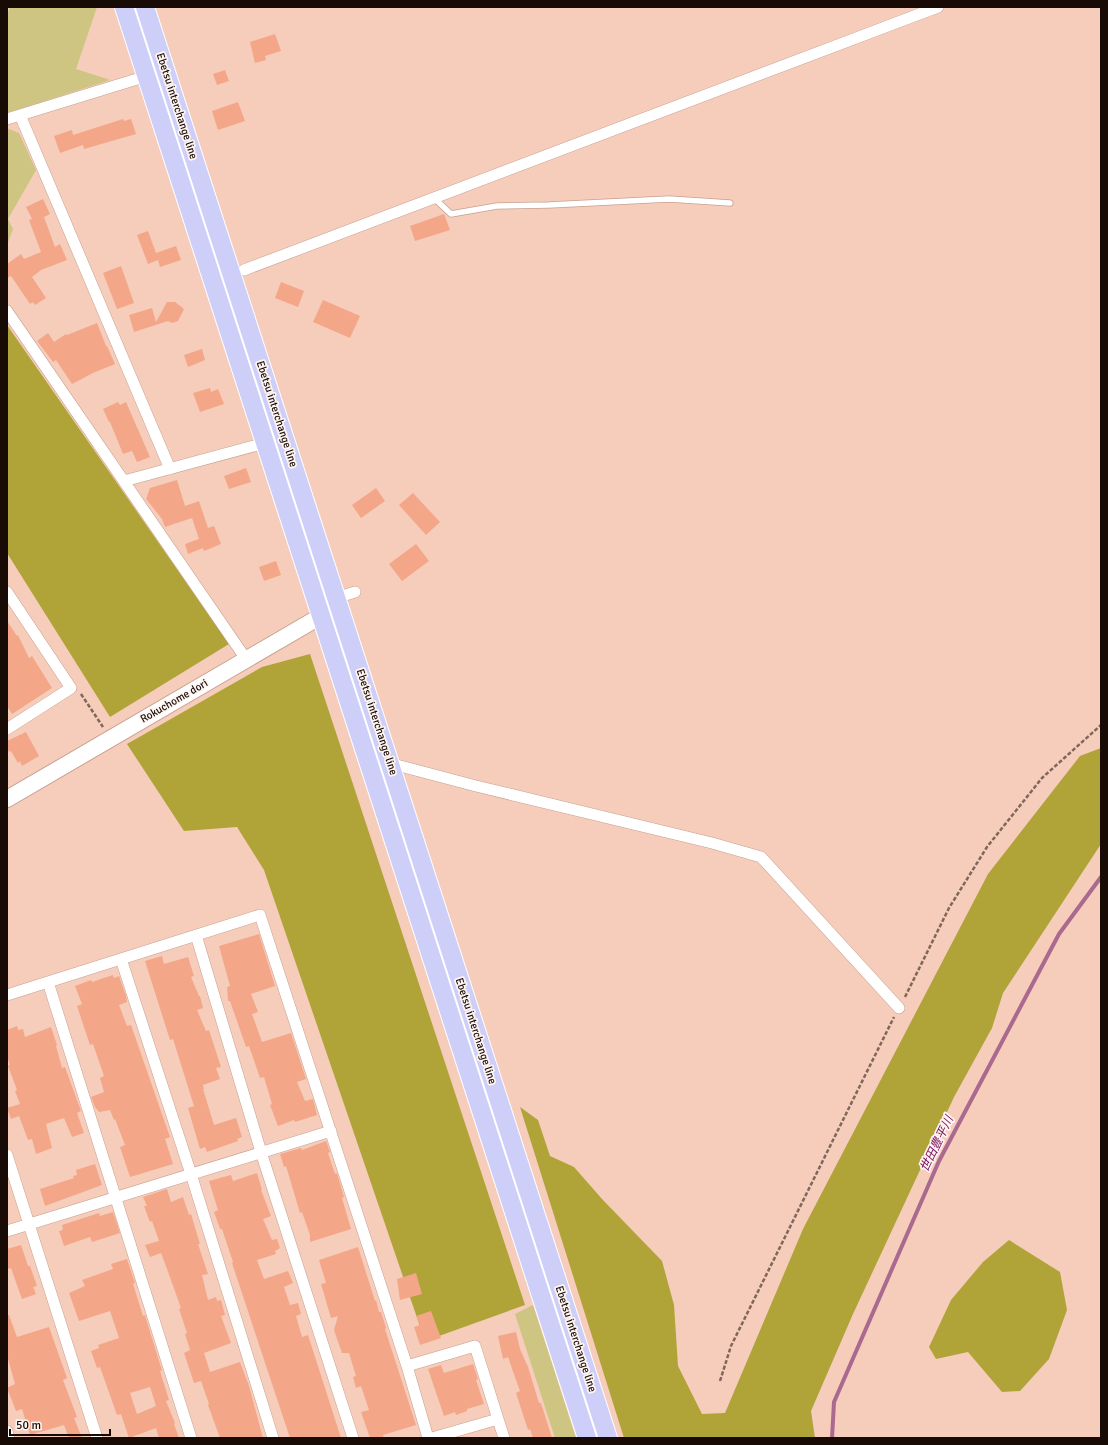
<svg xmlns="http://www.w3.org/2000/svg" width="1108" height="1445" font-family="Signika,'Noto Sans JP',sans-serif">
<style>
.green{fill:#cdc581}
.forest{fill:#b0a338}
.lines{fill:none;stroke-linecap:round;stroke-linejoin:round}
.stream{stroke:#aa698e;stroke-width:4}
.building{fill:#f3a788;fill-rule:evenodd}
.lane-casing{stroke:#c7a090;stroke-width:7}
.street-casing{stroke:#c7a090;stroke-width:12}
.secondary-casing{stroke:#c7a090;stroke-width:18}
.primary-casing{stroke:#fff;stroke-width:20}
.path{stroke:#81665b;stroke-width:2.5;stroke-dasharray:4 2;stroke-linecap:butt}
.lane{stroke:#fff;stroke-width:5.5}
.street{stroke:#fff;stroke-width:11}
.secondary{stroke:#fff;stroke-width:16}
.primary{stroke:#cecff9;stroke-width:18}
.labels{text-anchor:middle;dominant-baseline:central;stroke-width:3.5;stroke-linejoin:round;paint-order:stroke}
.street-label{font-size:11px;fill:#180b06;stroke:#fef5f2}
.water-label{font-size:12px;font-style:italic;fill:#79105c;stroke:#fef5f2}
</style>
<rect width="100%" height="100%" fill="#f6ccbb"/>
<path class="green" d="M10,7H97L76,69L110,80L7,113V16Z
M9,129L19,133L36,170L8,219L13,229L7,245V130Z
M533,1305L576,1438H555L515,1314Z"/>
<path class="forest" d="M7,325L229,644L110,717L7,553Z
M310,654L525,1305L425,1341L264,870L237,827L184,831L127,744L262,667Z
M1101,748V844L1003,993L992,1028L954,1097L853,1314L811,1411L815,1438H624L520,1107L538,1120L550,1156L574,1167L602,1199L662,1261L674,1305L678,1366L702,1414L725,1413L803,1229L988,874L1080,756Z
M1009,1240L1060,1272L1067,1310L1049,1359L1020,1391L1002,1392L968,1352L936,1359L929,1347L951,1300L983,1262Z"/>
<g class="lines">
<path class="stream" d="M832,1438L834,1402L939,1161L1059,934L1101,877"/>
</g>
<path class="building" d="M275,34L281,51L265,56L266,60L255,63L250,42Z
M225,70L229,81L217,85L213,74Z
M238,102L245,121L218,130L212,111Z
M123,119L124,121L131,119L136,134L84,149L83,145L60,153L54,136L72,130L73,135Z
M43,199L50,214L44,217L55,247L60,244L67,260L41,270L32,277L46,298L35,305L33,302L30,304L11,276L7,278V264L21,254L24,259L41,252L29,220L32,219L26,207Z
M444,214L450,230L415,241L410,226Z
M148,231L156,253L176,246L181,260L160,267L158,260L148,264L137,235Z
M121,266L134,303L117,309L103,273Z
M281,282L304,291L298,307L275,298Z
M323,300L360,316L350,338L313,322Z
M167,302H175L184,309L178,321L172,323L168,321L134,332L129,315L152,308L156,322Z
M97,323L106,346H107L115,364L93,373L72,384L56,360L53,362L37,341L48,333L54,342L66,334L67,335Z
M202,349L205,360L188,367L184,355Z
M210,388L211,392L218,389L224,404L200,412L193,393Z
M118,402L120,405L126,402L150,457L137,462L132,451L123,454L110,422H109L103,409Z
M246,468L251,482L229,489L224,476Z
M177,480L185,506L199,501L208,528L214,526L221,544L204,551L203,548L188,554L185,544L199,539L192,518L165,527L162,519L146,499L150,488Z
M376,488L385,501L361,518L352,505Z
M413,493L440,522L426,535L399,505Z
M416,544L429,561L402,581L389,564Z
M276,561L281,575L264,581L259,567Z
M7,621L17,636L18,635L29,658L32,656L52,688L12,714L7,706Z
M26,732L39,756L22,766L20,761L18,763L11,751L9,752L7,747V741Z
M259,934L275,986L251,994L258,1012L252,1014L262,1042L291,1033L306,1079L297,1082L305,1101L313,1099L317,1115L295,1122L294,1120L278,1126L270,1105L272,1104L264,1077L260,1078L249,1046L246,1047L230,1001H228L227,987L230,986L219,946Z
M162,956L164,964L188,957L194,976L191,977L199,996H200L203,1008L197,1010L206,1031L209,1030L221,1067L216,1068L220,1079L203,1085L204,1089H203L214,1125L236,1118L242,1137L237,1139L238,1141L207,1152L205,1147L200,1149L188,1108L194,1106L173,1039L170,1040L145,961Z
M113,975L114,978L119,976L126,996L127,1002L119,1005L127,1026L131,1025L165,1123L170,1137L165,1139L173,1164L130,1177L120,1147L125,1145L115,1119L114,1120L110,1110L99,1112L95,1107L91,1097L104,1092L100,1078L104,1076L93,1044L90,1045L77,1006L82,1004L75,986L91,980L92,982Z
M17,1026L18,1030L23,1029L25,1037L51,1027L57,1045L56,1046L62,1068L65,1067L81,1111L77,1113L84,1133L72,1137L64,1118L46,1124L52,1148L36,1154L32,1139L28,1140L19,1116L11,1119L7,1108L20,1104L15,1091L17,1090L8,1066L10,1065L7,1056V1030Z
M326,1141L330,1152L328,1153L335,1174L337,1173L344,1197L342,1198L351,1229L310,1242V1235L302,1212L300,1213L286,1166L284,1167L280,1154L301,1148L302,1150Z
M95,1164L102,1185L45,1206L40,1189L74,1178L73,1176L77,1175L76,1170Z
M257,1173L262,1190H261L271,1216L263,1219L272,1240L277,1239L280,1248L275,1251L276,1254L257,1260L264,1279L288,1271L293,1283L284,1287L290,1305L298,1303L301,1314L296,1316L302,1337L308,1335L341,1438H290L232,1263L233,1262L222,1229H220L214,1212L218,1210L209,1181L231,1175L233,1181Z
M167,1189L171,1202L183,1197L189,1215L191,1214L200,1244H198L208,1274L202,1275L208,1300L216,1297L217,1301L221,1300L225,1315L221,1316L231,1343L204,1353L210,1372L240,1362L249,1386L263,1438H220L208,1405L209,1404L201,1381L194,1383L184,1353L190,1350L185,1334L187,1333L179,1309L181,1308L167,1269L161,1253L150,1257L145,1245L159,1241L152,1221L150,1222L144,1206H147L143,1197Z
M113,1212L120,1233L92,1242L90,1237L64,1246L59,1231L63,1230L62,1225L99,1213L100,1216Z
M21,1245L28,1266H30L37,1286L33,1287L36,1294L22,1299L11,1268L7,1269V1249Z
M358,1247L375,1301L376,1300L379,1312H381L386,1328L385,1329L416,1425L383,1435L384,1438H370L361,1412L369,1410L361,1386L356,1388L353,1377L356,1376L349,1353H342L334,1330L338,1316L331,1318L321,1284L326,1283L319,1260Z
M127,1259L135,1283L133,1284L143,1316L145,1315L147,1322L159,1361L162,1370L160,1371L169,1400L166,1401L175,1423L174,1424L179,1438H159L156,1428L129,1438L121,1414L117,1415L100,1367L97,1368L91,1351L99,1348L98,1345L119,1338L110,1311L79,1321L69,1293L85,1286L82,1280L113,1269L111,1264ZM150,1387L156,1406L137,1414L130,1393Z
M416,1273L422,1294L400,1300L397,1279Z
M431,1311L441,1338L420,1345L414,1327L420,1325L416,1316Z
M7,1315H9L17,1337L49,1327L67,1378L63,1380L77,1417L74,1418L82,1438H69L64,1425L30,1435L22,1409L16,1411L7,1388L15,1384L7,1355Z
M516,1332L520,1349L528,1367L539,1403H541L552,1438H533L530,1429L528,1430L516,1393L520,1391L516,1380L508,1357L503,1359L498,1336Z
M473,1364L478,1379L476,1380L484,1404L467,1409V1411L456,1415L455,1412L444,1416L428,1369L441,1365L444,1373Z"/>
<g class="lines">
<defs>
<path id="lane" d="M434,198L451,214L497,206L549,205L669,199L730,203"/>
<path id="street" d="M20,115L170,469
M7,119L147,76
M244,270L938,7
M7,311L246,659
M124,481L265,443
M7,592L71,688L7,729
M336,598L355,592
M366,757L476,786L712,843L761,857L899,1008
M196,935L261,1152L353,1438
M121,959L191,1174L273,1438
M48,982L191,1438
M7,995L260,915L407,1366L428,1438
M7,1155L97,1438
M7,1231L331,1131
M407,1366L475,1346L504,1438
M7,1431L9,1438
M432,1438L498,1419"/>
<path id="secondary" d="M7,799L321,616L336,598"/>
<path id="primary" d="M124,7L587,1438
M145,7L608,1438"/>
</defs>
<use href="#lane" class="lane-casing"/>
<use href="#street" class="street-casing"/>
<use href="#secondary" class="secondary-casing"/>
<use href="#primary" class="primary-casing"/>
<path class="path" d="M81,694L103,727
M905,997L949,908L987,847L1042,778L1101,725
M720,1381L731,1346L894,1017"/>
<use href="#lane" class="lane"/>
<use href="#street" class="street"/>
<use href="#secondary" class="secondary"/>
<use href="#primary" class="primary"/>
</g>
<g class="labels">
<g class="street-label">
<text transform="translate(177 106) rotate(72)">Ebetsu interchange line</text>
<text transform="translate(277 414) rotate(72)">Ebetsu interchange line</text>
<text transform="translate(174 701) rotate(-30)">Rokuchome dori</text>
<text transform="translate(377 722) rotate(72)">Ebetsu interchange line</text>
<text transform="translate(476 1031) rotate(72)">Ebetsu interchange line</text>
<text transform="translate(576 1339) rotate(72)">Ebetsu interchange line</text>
</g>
<g class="water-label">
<text transform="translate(937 1144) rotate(-64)">世田豊平川</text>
</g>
</g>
<rect width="1108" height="1445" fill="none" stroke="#180b06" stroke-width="16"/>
<path d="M10 1429v6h100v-6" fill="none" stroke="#180b06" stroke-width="2"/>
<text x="16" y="1429" font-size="12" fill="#180b06" stroke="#fef5f2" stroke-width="3" paint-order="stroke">50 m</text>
</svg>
